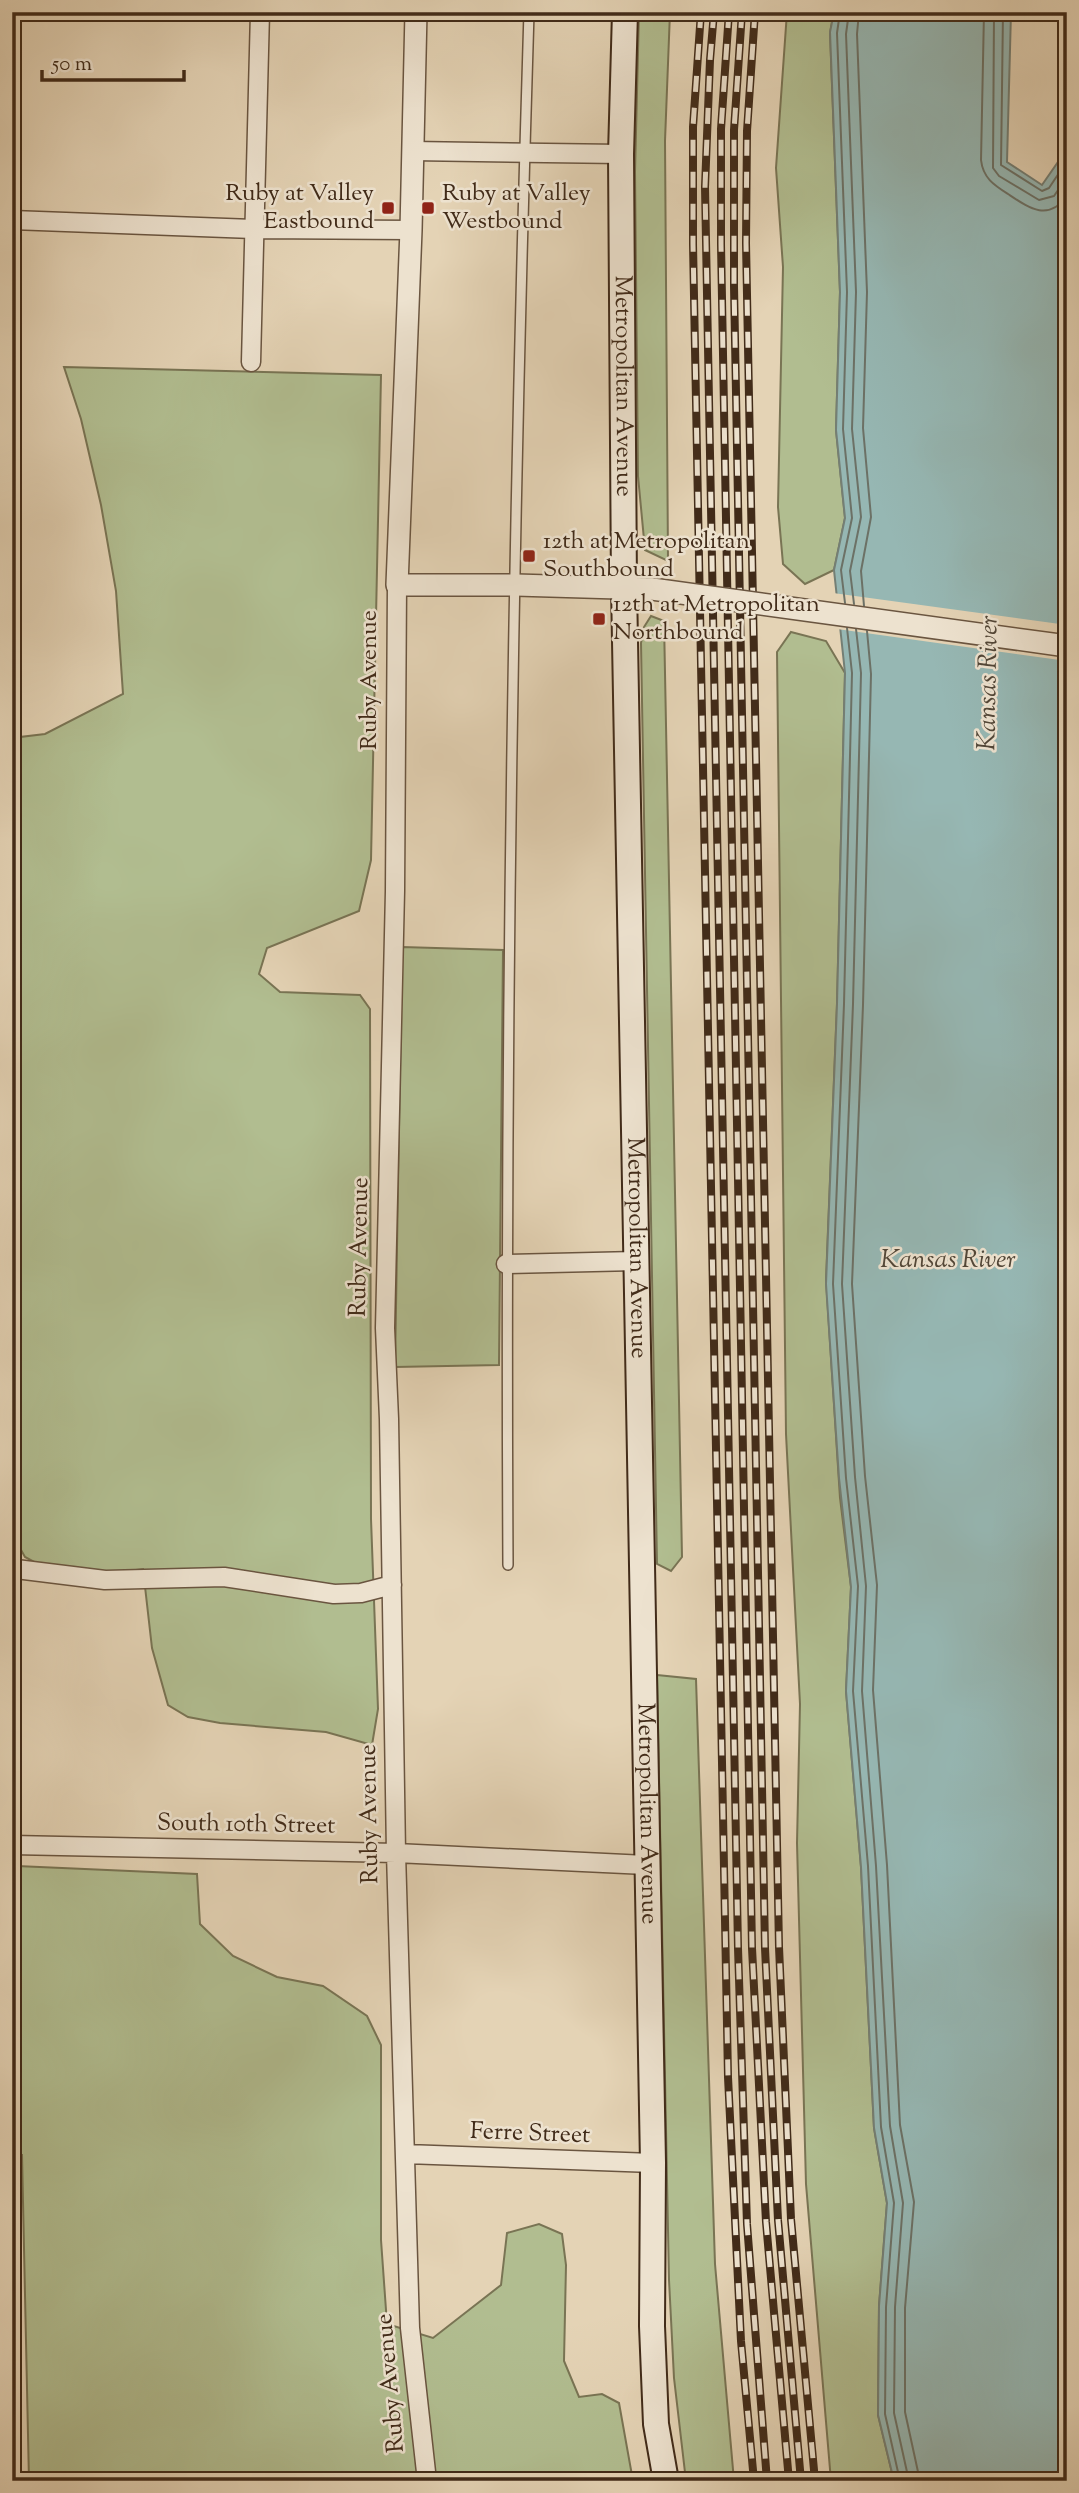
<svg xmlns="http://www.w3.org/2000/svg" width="1079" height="2493" font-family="'Sorts Mill Goudy',serif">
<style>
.green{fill:#b1bd90;stroke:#797454;stroke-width:2}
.water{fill:#96b7b3;stroke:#747f75;stroke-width:2}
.pier{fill:#e4d3b5}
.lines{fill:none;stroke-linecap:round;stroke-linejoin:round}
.shore{stroke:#6c7166;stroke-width:2}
.service-casing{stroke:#6a5540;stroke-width:12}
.minor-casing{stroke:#6a5540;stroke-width:21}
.tertiary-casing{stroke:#6a5540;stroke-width:24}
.secondary-casing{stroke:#412b19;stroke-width:28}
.service{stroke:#ede2cf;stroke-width:9}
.minor{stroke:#ede2cf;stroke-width:18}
.tertiary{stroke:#ede2cf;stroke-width:21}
.secondary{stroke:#ede2cf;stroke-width:24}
.rail-casing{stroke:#412b19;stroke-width:8}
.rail{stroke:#ede2cf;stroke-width:5;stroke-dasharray:16;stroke-linecap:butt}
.tertiary-bridge-casing{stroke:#6a5540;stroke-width:24;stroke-linecap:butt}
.tertiary-bridge{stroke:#ede2cf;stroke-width:21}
.poi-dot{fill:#8f2418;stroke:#ede2cf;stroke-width:2.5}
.labels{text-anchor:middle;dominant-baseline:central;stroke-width:5;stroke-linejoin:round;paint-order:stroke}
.poi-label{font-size:24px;fill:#412b19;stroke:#ede2cf;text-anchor:start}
.street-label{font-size:24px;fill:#412b19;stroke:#ede2cf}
.water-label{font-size:26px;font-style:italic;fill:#524738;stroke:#ede2cf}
</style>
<rect width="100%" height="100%" fill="#e4d3b5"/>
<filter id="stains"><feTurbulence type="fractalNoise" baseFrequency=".00286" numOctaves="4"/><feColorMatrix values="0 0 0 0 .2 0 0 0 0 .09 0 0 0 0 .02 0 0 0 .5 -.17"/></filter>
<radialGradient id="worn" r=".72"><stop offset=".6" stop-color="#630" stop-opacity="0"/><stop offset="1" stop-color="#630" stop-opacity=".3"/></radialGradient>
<path class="green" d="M639,12H670L665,141L668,561L645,550L638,476L635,172Z
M787,12H834L830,33L840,292L836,430L845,518L834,570L805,584L783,564L778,507L783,267L776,168Z
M64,367L381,375L371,860L359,911L267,948L259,974L280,992L360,995L370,1009L371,1519L378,1709L372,1745L326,1732L220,1723L188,1717L168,1705L152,1648L143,1569L112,1573L36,1563L25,1557L12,1534V738L45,734L123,694L116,591L101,505L81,419Z
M651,616L664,621L682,1557L671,1571L657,1564L641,643L644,627Z
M791,632L826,641L845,673L837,1004L826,1280L840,1498L851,1587L846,1691L861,1867L874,2128L887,2203L879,2306L878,2415L894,2481H831L806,2184L797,1843L800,1704L786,1434L777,652Z
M402,947L503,950L499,1365L395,1367Z
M657,1675L696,1679L715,2264L734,2481H686L674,2378L669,2280Z
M17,1866L197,1874L200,1924L233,1956L277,1977L323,1986L367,2016L381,2045V2240L387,2324L433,2338L501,2285L507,2233L539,2224L562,2234L566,2265L564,2361L579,2397L602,2394L619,2403L633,2481H29L22,2155H12V1936H16Z"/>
<path class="water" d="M834,12H1011L1007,162L1042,185L1067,149V2481H894L878,2415L879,2306L887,2203L874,2128L861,1867L846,1691L851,1587L839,1478L826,1284L837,1004L845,673L834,570L845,518L836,430L840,292L830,32Z"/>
<path class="pier" d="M833,593L1067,625V661L837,629Z"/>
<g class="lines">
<path class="shore" d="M840,12L837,33L847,292L843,429L852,518L841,570L845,603
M849,12L846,34L856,292L852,429L861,517L850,571L854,604
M859,12L857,34L867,292L863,428L871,517L861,571L864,606
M984,12L981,160C983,178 994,185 1008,194C1029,208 1048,222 1067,196
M994,12L993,168L999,176L1039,200L1054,196L1067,177
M1003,12L1001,165L1042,191L1049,188L1067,161
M847,628L852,673L844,1004L833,1284L846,1478L858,1586L853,1691L868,1866L881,2127L894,2203L886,2307L885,2414L900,2481
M856,629L861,673L853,1004L842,1284L855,1477L866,1586L862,1691L876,1866L890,2126L903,2203L895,2307L894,2413L909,2481
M867,631L871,674L863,1005L852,1284L865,1476L877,1585L873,1690L887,1865L900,2125L914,2202L905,2308V2412L920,2481"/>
<defs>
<path id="service" d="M508,1565C505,1047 513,529 529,12"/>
<path id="minor" d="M412,151L621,154
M12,220L253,229L411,230
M251,362L260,12
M397,585L395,891L385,1328L389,1419L396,1853L410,2328L427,2481
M506,1264L636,1261
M16,1569L105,1580L224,1577L334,1594L361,1593L392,1585
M12,1845L396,1853L646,1865
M406,2154L653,2163"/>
<path id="tertiary" d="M416,12L411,230L397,585H516L652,589"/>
<g id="secondary">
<path id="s1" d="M625,12L621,154L624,587L653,2163L652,2326L656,2424L666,2481"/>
</g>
</defs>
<use href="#service" class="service-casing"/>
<use href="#minor" class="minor-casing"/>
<use href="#tertiary" class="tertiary-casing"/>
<use href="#secondary" class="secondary-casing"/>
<use href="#service" class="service"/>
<use href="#minor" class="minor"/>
<use href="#tertiary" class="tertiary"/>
<use href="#secondary" class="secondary"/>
<defs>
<path id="rail" d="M701,12L693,127V244L728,2077L741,2341L754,2481
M714,12L710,60L705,187L738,1948L747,2224L767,2481
M729,12L721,129V244L752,1948L766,2222L789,2481
M742,12L734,130V286L765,1948L778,2220L801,2481
M755,12L747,131L746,243L779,1947L791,2219L815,2481"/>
</defs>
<use href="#rail" class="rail-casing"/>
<use href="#rail" class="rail"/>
<defs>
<path id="tertiary-bridge" d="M652,589L1067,646"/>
</defs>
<use href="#tertiary-bridge" class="tertiary-bridge-casing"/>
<use href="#tertiary-bridge" class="tertiary-bridge"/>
</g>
<g class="poi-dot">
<rect x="381" y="201" width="14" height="14" rx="3.5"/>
<rect x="421" y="201" width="14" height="14" rx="3.5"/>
<rect x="522" y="549" width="14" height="14" rx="3.5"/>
<rect x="592" y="612" width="14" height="14" rx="3.5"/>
</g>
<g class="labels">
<g class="poi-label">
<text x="374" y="194" text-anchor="end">Ruby at Valley<tspan x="374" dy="28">Eastbound</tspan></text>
<text x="442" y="194">Ruby at Valley<tspan x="442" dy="28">Westbound</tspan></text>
<text x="543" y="542">12th at Metropolitan<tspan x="543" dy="28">Southbound</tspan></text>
<text x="613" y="605">12th at Metropolitan<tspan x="613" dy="28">Northbound</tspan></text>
</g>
<g class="street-label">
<text stroke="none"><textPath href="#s1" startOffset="374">Metropolitan Avenue</textPath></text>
<text transform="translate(370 680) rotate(-90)">Ruby Avenue</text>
<text transform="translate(360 1247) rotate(-89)">Ruby Avenue</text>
<text stroke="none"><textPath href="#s1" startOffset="1236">Metropolitan Avenue</textPath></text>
<text transform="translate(370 1814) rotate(-91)">Ruby Avenue</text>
<text stroke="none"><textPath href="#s1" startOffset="1802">Metropolitan Avenue</textPath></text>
<text transform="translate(246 1825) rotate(1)">South 10th Street</text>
<text transform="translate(530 2134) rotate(2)">Ferre Street</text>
<text transform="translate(391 2383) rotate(-95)">Ruby Avenue</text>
</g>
<g class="water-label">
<text transform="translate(989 683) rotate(-89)">Kansas River</text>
<text x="948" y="1260">Kansas River</text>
</g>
</g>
<rect width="1079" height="2493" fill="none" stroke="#e4d3b5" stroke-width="42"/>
<rect x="14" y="14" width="1051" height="2465" fill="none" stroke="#412b19" stroke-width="3.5"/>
<rect x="21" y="21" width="1037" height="2451" fill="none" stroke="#412b19" stroke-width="2"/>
<path d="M42 70v10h142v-10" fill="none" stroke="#412b19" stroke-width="3.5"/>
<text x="52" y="70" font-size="21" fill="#412b19" stroke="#ede2cf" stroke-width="5" paint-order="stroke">50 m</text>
<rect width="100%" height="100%" filter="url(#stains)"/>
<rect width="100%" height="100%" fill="url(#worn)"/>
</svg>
